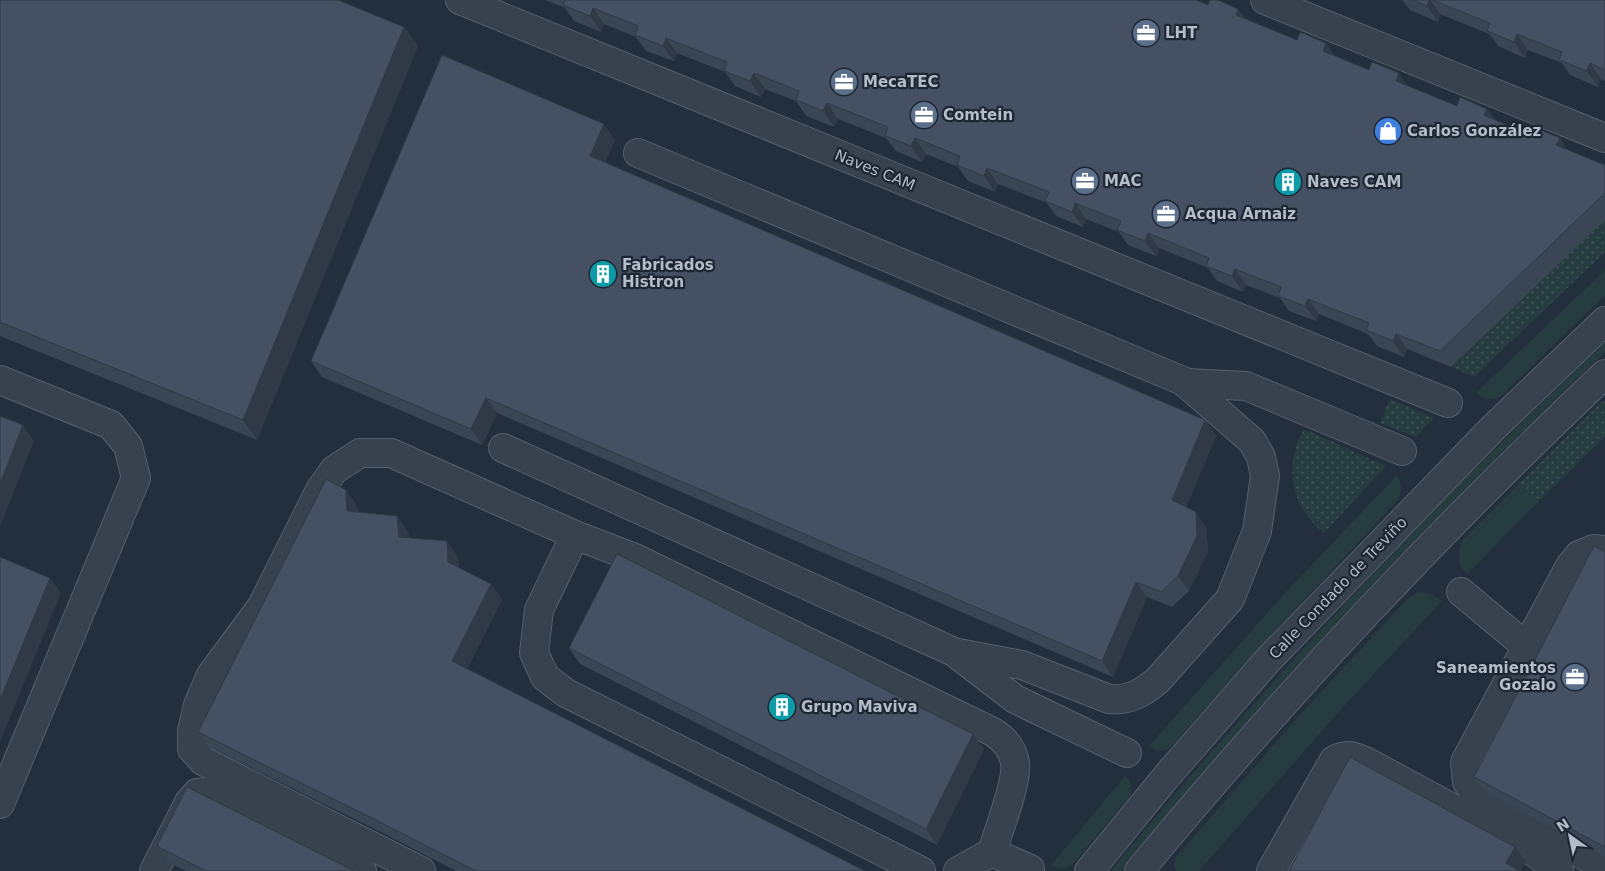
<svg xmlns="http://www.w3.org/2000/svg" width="1605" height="871" font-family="'DejaVu Sans',sans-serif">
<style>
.grass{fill:#263c3f}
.garden{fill:url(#garden-dots)}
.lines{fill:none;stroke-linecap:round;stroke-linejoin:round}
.minor-casing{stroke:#565f6c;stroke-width:30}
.minor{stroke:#38414e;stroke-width:28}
.wall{fill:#3b4654}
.shaded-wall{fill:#303945}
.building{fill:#455162;stroke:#303945}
.labels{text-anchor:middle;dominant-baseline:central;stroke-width:4.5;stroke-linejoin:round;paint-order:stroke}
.poi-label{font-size:15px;font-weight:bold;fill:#b4bcc9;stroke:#1d2633;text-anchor:start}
.street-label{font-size:15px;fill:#b4bcc9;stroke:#1d2633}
</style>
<defs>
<pattern id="garden-dots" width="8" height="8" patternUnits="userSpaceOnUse" patternTransform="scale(1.25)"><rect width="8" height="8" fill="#263c3f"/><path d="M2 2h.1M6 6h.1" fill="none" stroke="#435659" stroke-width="1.8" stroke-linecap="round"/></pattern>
</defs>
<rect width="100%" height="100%" fill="#242f3e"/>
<path class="grass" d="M1605,270V295L1501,396C1492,400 1483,401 1477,392Z
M1605,342V352C1534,420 1464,489 1396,560C1300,660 1209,764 1121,871H1111C1264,684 1430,508 1605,342Z
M1397,475C1402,484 1402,490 1398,500L1270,636L1170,748L1158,752L1149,746L1286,592Z
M1517,486L1540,500L1467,574C1457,566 1457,551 1463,540Z
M1418,592C1428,592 1434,595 1442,601L1344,706L1199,871H1176L1174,865L1177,856L1297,718L1407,599Z
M1125,776L1129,780L1132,791L1130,796L1073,864C1065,870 1059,870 1051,865Z"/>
<path class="garden" d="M1605,219V252L1474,377L1451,367Z
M1390,399L1434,418L1416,437L1380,423Z
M1605,401V437L1540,500L1517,486L1600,403Z
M1304,429L1386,466L1324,533C1291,508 1283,465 1304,429Z"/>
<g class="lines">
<defs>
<path id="minor" d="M460,0L1448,403
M1265,0L1605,138
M638,153L1183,381L1187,383L1246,386L1402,451
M0,380L111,425L128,446L136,478L0,804
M503,448L954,652L1015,699L1127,753
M575,535L539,610L534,653L545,677L566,693L921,871
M1605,550L1594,549L1579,555L1570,566L1465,762L1467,782L1480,799L1605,867
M1461,592L1527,647
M958,653L1022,665L1109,699C1129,701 1142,693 1157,681L1230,599L1257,531L1265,476L1261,457L1252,441L1183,381
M992,852L1030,869
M154,871L189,802L197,793L206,792L362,871
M421,871L203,761L192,749V731L198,705L211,675L262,606L320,490L334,470L360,453H391L575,535L635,558L993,732C1004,739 1013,749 1015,763C1018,781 998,832 992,852L958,871
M1089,871L1166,777L1268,660L1494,427L1605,321
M1139,871C1284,696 1440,530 1605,374
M1271,871L1334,760C1349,753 1353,756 1367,762L1532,851L1559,871"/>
</defs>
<use href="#minor" class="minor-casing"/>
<use href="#minor" class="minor"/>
</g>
<path class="wall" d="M0,0L404,27L418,46L257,440L0,336Z
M545,0H1196L1208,5L1238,9L1246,19L1457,106L1487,109L1495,120L1605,165V220L1451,367L1407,349L1404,357L1377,346L1368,334L1319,314L1316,321L1289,311L1280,298L1246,285L1243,292L1217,281L1208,268L1159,248L1156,256L1128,245L1119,232L1086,219L1083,227L1056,216L1047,203L998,184L995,192L968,181L958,167L926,154L922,162L896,151L886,138L838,119L834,127L806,116L796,101L765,89L761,97L735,86L725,72L677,53L674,61L646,51L636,37L604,24L601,32L574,21L565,8Z
M1402,0H1605V81L1601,79L1598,87L1570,75L1562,63L1528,50L1525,58L1498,46L1489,34L1440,14L1438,22L1410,10Z
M615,140L605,162L1205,420L1216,436L1186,507L1206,527L1208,551L1189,591L1172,607L1147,597L1113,677L497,413L482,445L322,377L311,361Z
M346,490L357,506L358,512L397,516L408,532L409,538L458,557L459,568L491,584L502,600L467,669L865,871H456L383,833L209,747L198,732Z
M1605,552V857L1485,792L1474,777Z
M569,648L984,749L937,845L580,664Z
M157,846L354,871H186L168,862Z"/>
<path class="shaded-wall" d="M1429,0H1430L1440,14L1438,22L1427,6Z
M593,8L604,24L601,32L590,16Z
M1238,9L1249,24L1236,15Z
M404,27L418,46L257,440L243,420Z
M1517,34L1528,50L1525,58L1514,42Z
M666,38L677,53L674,61L663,46Z
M1326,43L1337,59L1323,51Z
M1590,63L1601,79L1598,87L1587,71Z
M754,73L765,89L761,97L750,81Z
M1399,73L1410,89L1396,81Z
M827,103L838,119L834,127L823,111Z
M1487,109L1498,124L1484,115Z
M604,124L615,140L601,171L590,156Z
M915,138L926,154L922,162L911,146Z
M1560,138L1570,154L1556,145Z
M987,168L998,184L995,192L984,176Z
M1075,203L1086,219L1083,227L1072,212Z
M1148,233L1159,248L1156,256L1145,241Z
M1235,269L1246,285L1243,292L1232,276Z
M1308,299L1319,314L1316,321L1305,306Z
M1396,334L1407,349L1404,357L1393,341Z
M486,398L497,413L482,445L471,429Z
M1205,420L1216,436L1182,515L1172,500Z
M23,425L34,441L0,527V484Z
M346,490L357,506L358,527L347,511Z
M1196,512L1206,527L1208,551L1189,591L1178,576Z
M397,516L408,532L410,553L399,537Z
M447,541L458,557L459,578L448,562Z
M50,578L61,593L0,742V700Z
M1136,582L1147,597L1113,677L1102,661Z
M491,584L502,600L463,677L452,661Z
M973,734L984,749L937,845L926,829Z
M1515,847L1526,862L1521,871H1511L1506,863Z"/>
<path class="building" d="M0,0H338L404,27L243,420L0,322Z
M565,0H1196L1208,5L1210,0H1218L1238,9L1236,15L1297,40L1300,32L1326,43L1323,51L1369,70L1372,62L1399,73L1396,81L1457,106L1460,97L1487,109L1484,115L1530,135L1533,127L1560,138L1556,145L1605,165V193L1440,351L1396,334L1393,341L1366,330L1369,323L1308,299L1305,306L1278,296L1281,287L1235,269L1232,276L1206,266L1209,258L1148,233L1145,241L1117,230L1121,221L1075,203L1072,212L1045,201L1049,192L987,168L984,176L957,165L960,156L915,138L911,146L885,136L888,127L827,103L823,111L796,100L799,91L754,73L750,81L724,71L727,62L666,38L663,46L635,35L638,26L593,8L590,16L563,5Z
M1412,0H1429L1427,6Z
M1432,0H1605V70L1590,63L1587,71L1559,60L1562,52L1517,34L1514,42L1487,31L1490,23Z
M442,55L604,124L590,156L1205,420L1172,500L1196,512L1197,536L1178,576L1161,592L1136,582L1102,661L486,398L471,429L311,361Z
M0,416L23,425L0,484Z
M326,479L346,490L347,511L397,516L399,537L447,541L448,562L491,584L452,661L865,871H476L372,818L198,732Z
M1594,546L1605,552V847L1474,777Z
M617,554L973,734L926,829L569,648Z
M0,557L50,578L0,700Z
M1350,757L1515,847L1506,863L1519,871H1289Z
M187,787L354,871H206L157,846Z"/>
<defs>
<symbol id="office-disc" viewBox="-11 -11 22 22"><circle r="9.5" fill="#5c6f8a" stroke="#1d2633"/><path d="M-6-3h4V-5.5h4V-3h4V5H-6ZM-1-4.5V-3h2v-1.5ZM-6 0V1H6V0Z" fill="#fff"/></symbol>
<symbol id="shop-disc" viewBox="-11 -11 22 22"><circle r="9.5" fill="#3f7fe0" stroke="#1d2633"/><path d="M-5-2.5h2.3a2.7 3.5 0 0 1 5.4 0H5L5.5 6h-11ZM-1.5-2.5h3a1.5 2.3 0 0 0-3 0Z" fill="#fff"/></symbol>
<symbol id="building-disc" viewBox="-11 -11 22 22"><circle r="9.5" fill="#0f9aa8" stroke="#1d2633"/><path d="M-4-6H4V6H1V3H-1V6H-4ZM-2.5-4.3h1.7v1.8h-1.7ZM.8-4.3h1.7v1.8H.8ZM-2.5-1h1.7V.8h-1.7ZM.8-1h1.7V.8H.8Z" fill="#fff"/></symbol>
</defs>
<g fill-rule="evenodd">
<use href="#office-disc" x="1130" y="17" width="32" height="32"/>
<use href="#office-disc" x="828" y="66" width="32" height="32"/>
<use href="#office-disc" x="908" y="99" width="32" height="32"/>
<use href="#shop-disc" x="1372" y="115" width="32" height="32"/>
<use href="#office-disc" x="1069" y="165" width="32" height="32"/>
<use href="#building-disc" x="1272" y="166" width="32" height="32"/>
<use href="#office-disc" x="1150" y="198" width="32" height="32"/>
<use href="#building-disc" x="587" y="258" width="32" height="32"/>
<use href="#office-disc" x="1559" y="661" width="32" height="32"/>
<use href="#building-disc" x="766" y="691" width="32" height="32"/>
</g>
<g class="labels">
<g class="poi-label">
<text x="1165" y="33">LHT</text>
<text x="863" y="82">MecaTEC</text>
<text x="943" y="115">Comtein</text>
<text x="1407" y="131">Carlos González</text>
<text x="1104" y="181">MAC</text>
<text x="1307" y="182">Naves CAM</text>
<text x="1185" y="214">Acqua Arnaiz</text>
<text x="622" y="265">Fabricados<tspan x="622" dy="17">Histron</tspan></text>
<text x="1556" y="668" text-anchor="end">Saneamientos<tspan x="1556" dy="17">Gozalo</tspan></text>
<text x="801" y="707">Grupo Maviva</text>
</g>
<g class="street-label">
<text transform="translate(875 170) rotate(22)">Naves CAM</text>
<text transform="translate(1338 588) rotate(-46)">Calle Condado de Treviño</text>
</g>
</g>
<g transform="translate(1570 836) rotate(327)" stroke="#1d2633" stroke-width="4" paint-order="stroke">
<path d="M0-4L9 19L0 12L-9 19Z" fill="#b4bcc9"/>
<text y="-8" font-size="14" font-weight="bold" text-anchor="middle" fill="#b4bcc9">N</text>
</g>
</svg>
